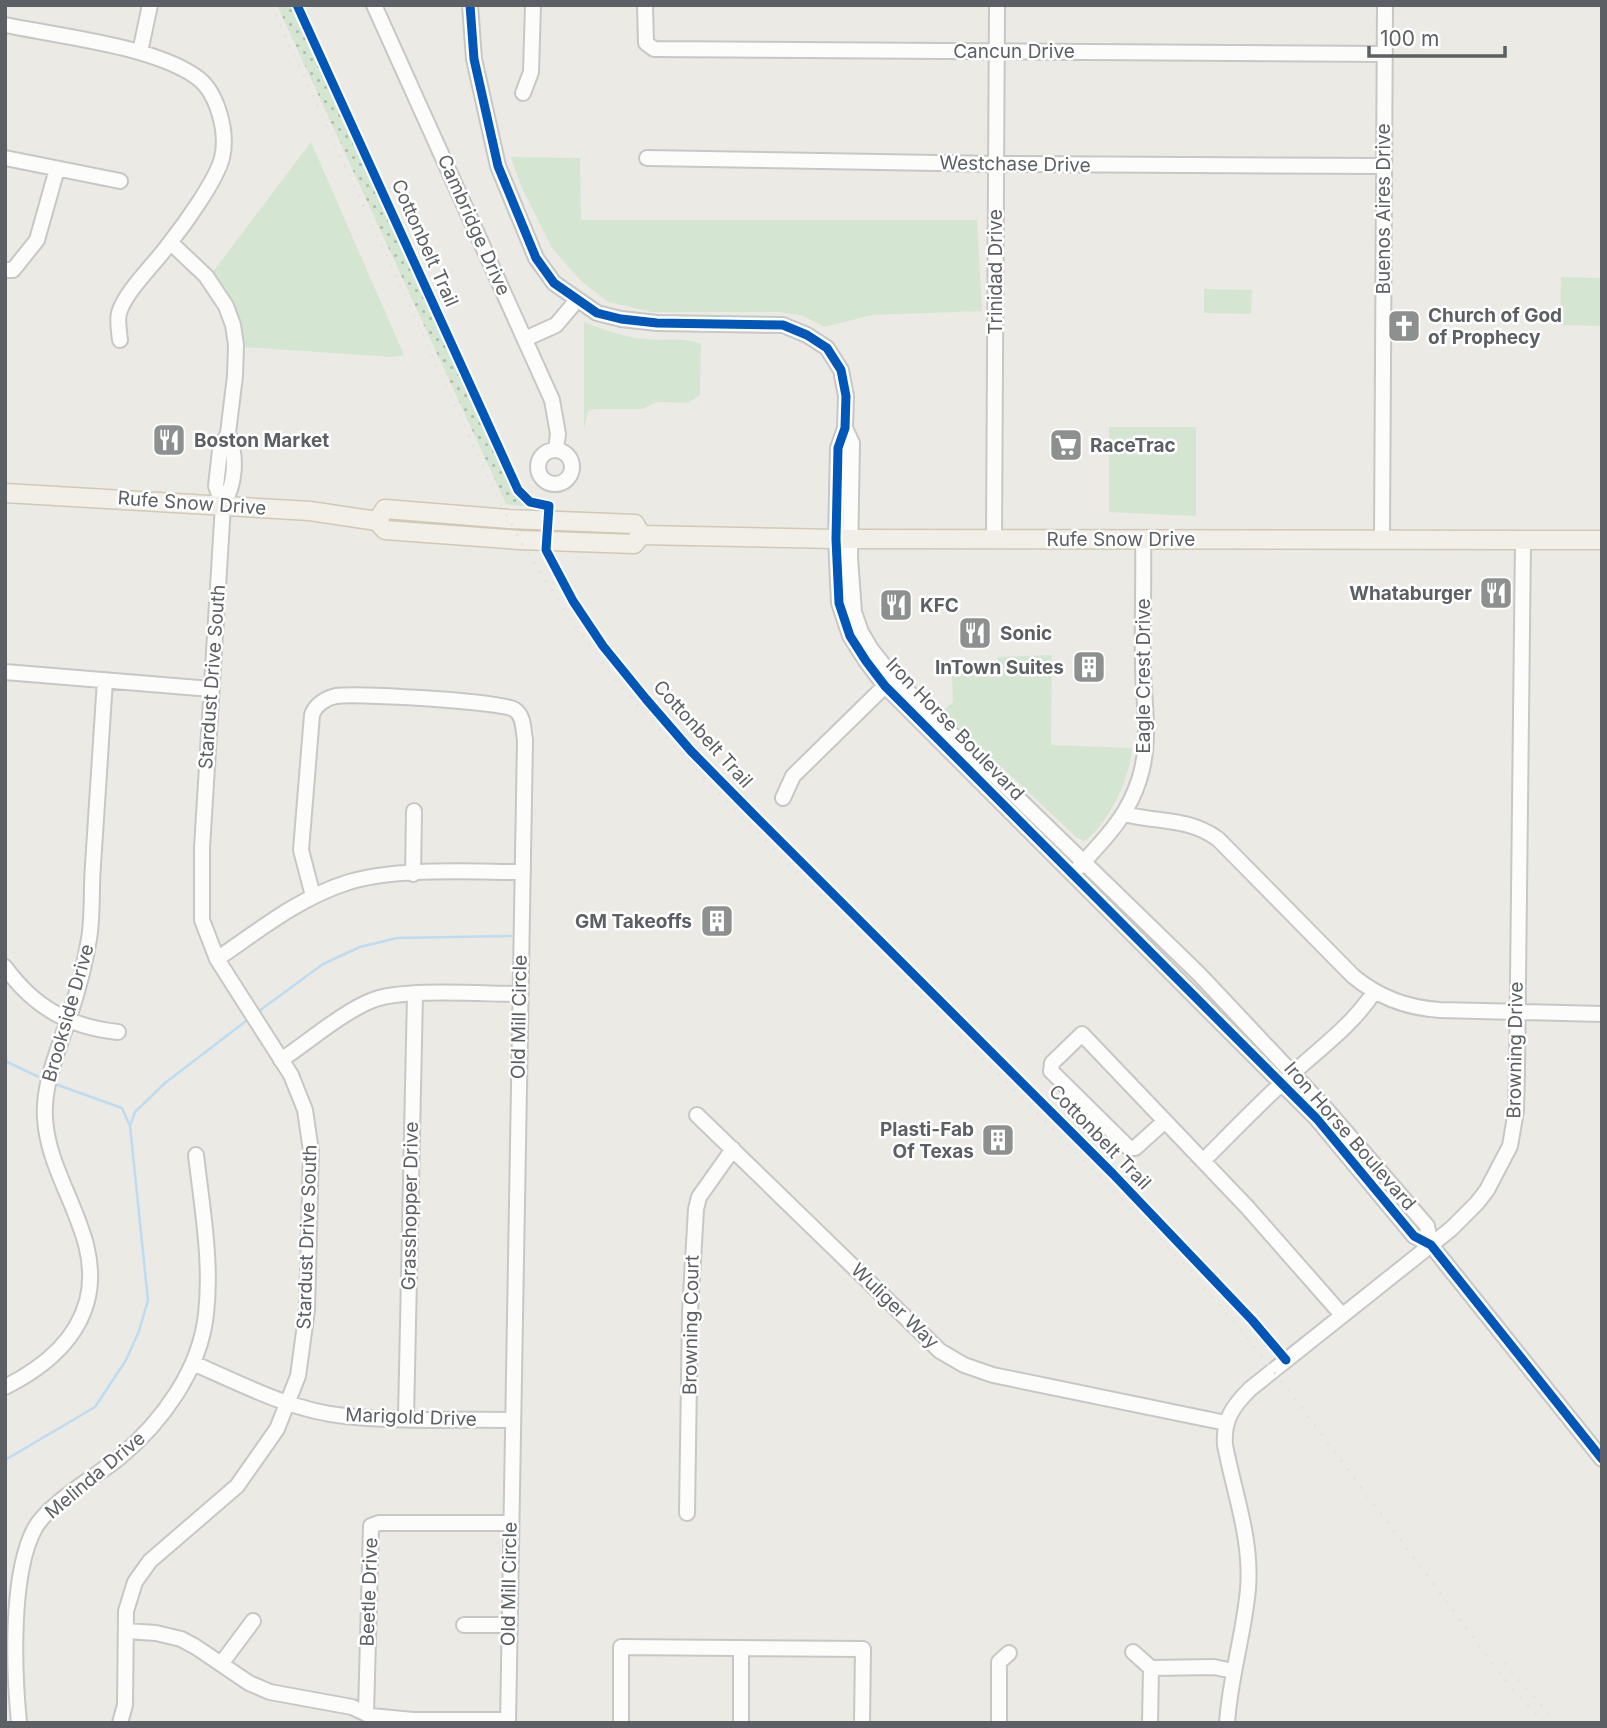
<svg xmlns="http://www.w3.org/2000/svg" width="1607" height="1728" font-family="Inter,sans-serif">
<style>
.grass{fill:#d4e6d2}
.park{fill:url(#park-dots)}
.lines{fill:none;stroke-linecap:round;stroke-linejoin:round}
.stream{stroke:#bddcf2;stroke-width:2.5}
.minor-casing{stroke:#c7c7c6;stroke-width:18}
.major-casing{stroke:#d1c9b5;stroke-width:21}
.minor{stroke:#fcfcfb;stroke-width:14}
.major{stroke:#f1efe8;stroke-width:18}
.rail{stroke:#e2e2e2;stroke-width:2.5;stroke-dasharray:2 9;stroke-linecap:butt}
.cycleway-casing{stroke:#fff;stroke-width:13}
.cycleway{stroke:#0057b8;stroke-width:9}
.labels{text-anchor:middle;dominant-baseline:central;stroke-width:5;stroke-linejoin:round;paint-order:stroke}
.street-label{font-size:19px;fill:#5c5f63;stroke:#fff}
.poi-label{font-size:19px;font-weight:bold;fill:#5c5f63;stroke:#fff;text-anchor:start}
</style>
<defs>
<pattern id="park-dots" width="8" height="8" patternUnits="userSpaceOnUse" patternTransform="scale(1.75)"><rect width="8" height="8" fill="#d4e6d2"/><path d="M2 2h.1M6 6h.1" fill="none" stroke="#afbeae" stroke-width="1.8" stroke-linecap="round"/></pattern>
</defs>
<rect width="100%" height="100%" fill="#ebeae5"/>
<path class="grass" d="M311,142L404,355L393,357L241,347C238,319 229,296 212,273Z
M511,157L580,158L581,220H977L982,311L872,315L825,327L803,316L780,312H652L608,302L581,281L552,248L521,186Z
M1561,277L1602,278V326L1560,325Z
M1204,289L1252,290L1251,314L1204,313Z
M584,322C605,330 622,337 645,339C664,341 682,337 701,344L700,395L688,403L657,402L642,409H593L588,411L584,429Z
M1109,427H1196V516L1109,512Z
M1052,655L1051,745L1132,748C1130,779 1109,822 1085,841L1077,838L942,711L953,702L952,674H997L998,657Z"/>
<path class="park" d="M277,5H302L508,453C519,483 517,500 554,502V510L506,504Z"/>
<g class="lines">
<path class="stream" d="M259,1011L323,964L360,947L397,938L511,936
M5,1061L41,1078
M55,1084L122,1108L130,1126
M5,1460L95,1407L126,1360L139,1331L148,1300L130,1126L135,1112L165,1083L246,1021"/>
<defs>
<path id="minor" d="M374,5L552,400L558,434L556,449
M470,5L474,59L498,166L536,258L554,283L597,313L621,319L657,323L783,325L807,335L827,348L841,370L846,396L845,428L838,448L836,539L839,603L850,636L866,661L885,686L1317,1119L1414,1236L1431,1245L1602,1459
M645,5L646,43L654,49L1385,54
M5,25C59,36 151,46 195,76C218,91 228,133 222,158C216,181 184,225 169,244C155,264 126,290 119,313C117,321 119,331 120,340
M140,52L150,5
M523,93L531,72L533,5
M5,158L120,181
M647,158L996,164L1384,166
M5,270H13L37,240L57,169
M525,339L556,325L577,300
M845,428L852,443L850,558L854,612L861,632L871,649L894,678L1199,974L1326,1109L1427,1226L1431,1245
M538 467a17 17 0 1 1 34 0a17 17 0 1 1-34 0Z
M223,505C236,483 237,456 228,433
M994,539L997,5
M1382,540L1385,5
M5,672L211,689
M783,798L793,776L890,681
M1124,814C1159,823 1187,817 1218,839L1353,976C1378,997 1407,1008 1440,1010L1602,1014
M1079,867C1104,839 1127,818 1139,780C1152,741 1143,703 1143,663C1142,622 1144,581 1143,539
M413,874L414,811
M313,896L301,850L312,715C315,705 326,698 336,696C355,693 504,701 515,710C524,716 523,729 525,740L508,1723
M217,959C258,931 299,898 346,883C394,867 472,872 523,872
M5,967C34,1007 69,1027 118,1032
M281,1060C308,1042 344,1011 373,1000C403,988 484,994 520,994
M697,1115L940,1351L964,1365L993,1375L1226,1423
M1165,1121L1135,1148H1129L1051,1071L1052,1063L1082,1034L1247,1207L1342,1315
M1203,1161C1229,1135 1254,1109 1281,1084C1312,1054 1351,1028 1374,992
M193,1363C241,1384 292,1411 345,1416C400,1422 457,1419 512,1420
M5,1387C41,1369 76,1342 87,1301C104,1236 48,1181 45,1118C43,1086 56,1056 66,1026C76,998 84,969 89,939C93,915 91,889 93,865C97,803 101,742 105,680
M406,1418L415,994
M687,1513L690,1312L696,1209L699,1197L733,1149
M464,1625H509
M126,1631L156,1633L181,1639L196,1647L249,1683L270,1692L352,1707L371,1716L413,1720H508
M1133,1652L1151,1668
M221,1664L253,1621
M1151,1668L1214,1667L1233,1671
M366,1714L371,1526L379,1523H510
M19,1723C14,1671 10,1574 35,1528C48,1504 98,1475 120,1457C162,1422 200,1370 206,1314C212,1262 202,1207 196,1155
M120,1723L125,1705L126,1611L135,1582L150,1561L237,1486L277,1429L298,1376L307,1310L311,1151L305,1110L291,1075L217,959L202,920V848L223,505L216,486L220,450L228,433L235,376L236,345L233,325L226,306L206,276L171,243
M621,1723V1647L863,1649L862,1723
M741,1723V1648
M999,1723V1662L1009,1653
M1150,1723L1151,1668
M1227,1723C1230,1677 1244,1634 1248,1589C1252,1538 1234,1493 1225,1445C1223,1420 1233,1406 1250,1389L1451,1229L1477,1203L1487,1190L1510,1146L1516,1111L1517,1070L1523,540"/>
<path id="major" d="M5,493L310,511L377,521L385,530L520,540L634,544L641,535
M377,521L385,509L509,519L635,524L641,535
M641,535L836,539L1602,540"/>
</defs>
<use href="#minor" class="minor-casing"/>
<use href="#major" class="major-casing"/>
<use href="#minor" class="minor"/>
<use href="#major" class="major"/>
<path class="rail" d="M271,5L501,505L523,545L570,619L614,678L661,732L717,792L1083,1159L1193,1274L1245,1335L1299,1404L1511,1688L1545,1723
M1504,1663L1557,1723"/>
<defs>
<path id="cycleway" d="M297,5L518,490L530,502L549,506L546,550L573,601L603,646L646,699L691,751L752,813L1113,1174L1252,1320L1286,1360
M470,5L474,59L498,166L536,258L554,283L597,313L621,319L657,323L783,325L807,335L827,348L841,370L846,396L845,428L838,448L836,539L839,603L850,636L866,661L885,686L1317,1119L1414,1236L1431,1245L1602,1459"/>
</defs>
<use href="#cycleway" class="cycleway-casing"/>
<use href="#cycleway" class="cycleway"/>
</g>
<defs>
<symbol id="church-square" viewBox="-11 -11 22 22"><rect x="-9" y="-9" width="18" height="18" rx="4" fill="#8e9090" stroke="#fff"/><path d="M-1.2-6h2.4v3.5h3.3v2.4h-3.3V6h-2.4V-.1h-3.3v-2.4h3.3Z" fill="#fff"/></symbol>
<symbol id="restaurant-square" viewBox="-11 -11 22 22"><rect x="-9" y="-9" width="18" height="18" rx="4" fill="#8e9090" stroke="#fff"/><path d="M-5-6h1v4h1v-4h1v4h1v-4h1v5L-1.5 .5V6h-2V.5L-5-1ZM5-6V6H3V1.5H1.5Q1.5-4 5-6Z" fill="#fff"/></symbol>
<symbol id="supermarket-square" viewBox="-11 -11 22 22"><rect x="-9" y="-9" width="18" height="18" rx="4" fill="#8e9090" stroke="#fff"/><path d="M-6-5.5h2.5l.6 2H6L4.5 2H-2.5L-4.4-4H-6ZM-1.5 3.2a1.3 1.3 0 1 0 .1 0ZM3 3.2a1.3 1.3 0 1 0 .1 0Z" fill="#fff"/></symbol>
<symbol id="building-square" viewBox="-11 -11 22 22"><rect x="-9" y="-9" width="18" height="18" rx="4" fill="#8e9090" stroke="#fff"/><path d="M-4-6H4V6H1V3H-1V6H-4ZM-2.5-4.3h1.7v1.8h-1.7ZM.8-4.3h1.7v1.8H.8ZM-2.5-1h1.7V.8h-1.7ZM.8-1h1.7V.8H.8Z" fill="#fff"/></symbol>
</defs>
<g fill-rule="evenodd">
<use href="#church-square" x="1385" y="307" width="38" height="38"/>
<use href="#restaurant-square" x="150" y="421" width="38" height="38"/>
<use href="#supermarket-square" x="1047" y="426" width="38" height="38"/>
<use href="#restaurant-square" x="1477" y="574" width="38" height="38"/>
<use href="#restaurant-square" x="877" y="586" width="38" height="38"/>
<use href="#restaurant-square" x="956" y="614" width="38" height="38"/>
<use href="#building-square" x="1070" y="648" width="38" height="38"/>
<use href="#building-square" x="698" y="902" width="38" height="38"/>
<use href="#building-square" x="979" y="1121" width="38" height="38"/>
</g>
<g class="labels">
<g class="street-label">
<text x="1014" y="51">Cancun Drive</text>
<text transform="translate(1015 164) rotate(1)">Westchase Drive</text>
<text transform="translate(1383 209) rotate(-90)">Buenos Aires Drive</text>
<text transform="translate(474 225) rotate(66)">Cambridge Drive</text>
<text transform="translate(425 243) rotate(66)">Cottonbelt Trail</text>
<text transform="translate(995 272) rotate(-90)">Trinidad Drive</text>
<text transform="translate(192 503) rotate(4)">Rufe Snow Drive</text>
<text x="1121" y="539">Rufe Snow Drive</text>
<text transform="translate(1143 676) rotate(-90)">Eagle Crest Drive</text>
<text transform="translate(212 677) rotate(-86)">Stardust Drive South</text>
<text transform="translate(955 729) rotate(46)">Iron Horse Boulevard</text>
<text transform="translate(703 734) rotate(48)">Cottonbelt Trail</text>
<text transform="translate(68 1013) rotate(-74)">Brookside Drive</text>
<text transform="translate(519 1017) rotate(-89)">Old Mill Circle</text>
<text transform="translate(1515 1050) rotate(-89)">Browning Drive</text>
<text transform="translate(1350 1136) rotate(49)">Iron Horse Boulevard</text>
<text transform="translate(1100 1137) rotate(46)">Cottonbelt Trail</text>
<text transform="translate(410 1206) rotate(-89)">Grasshopper Drive</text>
<text transform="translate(307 1237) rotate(-88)">Stardust Drive South</text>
<text transform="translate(895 1306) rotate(44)">Wuliger Way</text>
<text transform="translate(691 1325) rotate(-89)">Browning Court</text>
<text transform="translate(411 1417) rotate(2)">Marigold Drive</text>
<text transform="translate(95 1475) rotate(-40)">Melinda Drive</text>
<text transform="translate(509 1584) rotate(-89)">Old Mill Circle</text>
<text transform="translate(369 1592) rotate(-88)">Beetle Drive</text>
</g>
<g class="poi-label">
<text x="1428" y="315">Church of God<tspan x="1428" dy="22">of Prophecy</tspan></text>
<text x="194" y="440">Boston Market</text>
<text x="1090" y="445">RaceTrac</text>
<text x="1472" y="593" text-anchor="end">Whataburger</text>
<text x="920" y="605">KFC</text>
<text x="1000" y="633">Sonic</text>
<text x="1064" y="667" text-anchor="end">InTown Suites</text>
<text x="692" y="921" text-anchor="end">GM Takeoffs</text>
<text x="974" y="1129" text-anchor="end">Plasti-Fab<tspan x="974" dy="22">Of Texas</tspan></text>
</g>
</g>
<rect width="1607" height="1728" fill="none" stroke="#5c5f63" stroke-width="14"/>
<path d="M1369 46v10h136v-10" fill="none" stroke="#5c5f63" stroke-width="3.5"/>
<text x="1380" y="46" font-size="21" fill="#5c5f63" stroke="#ffffff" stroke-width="5" paint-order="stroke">100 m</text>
</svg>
